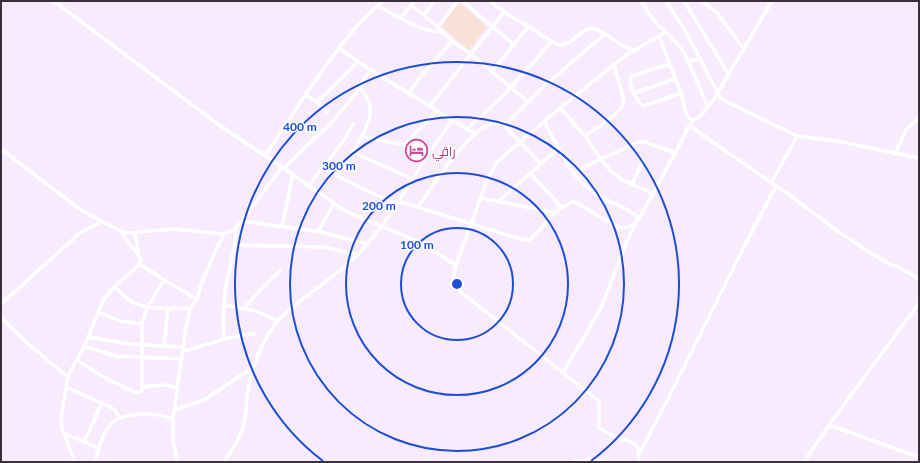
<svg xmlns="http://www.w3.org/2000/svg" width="920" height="463" font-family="Lato,Cairo,sans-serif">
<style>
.education{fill:#f8e1d6}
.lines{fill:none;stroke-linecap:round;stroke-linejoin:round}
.minor{stroke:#fff;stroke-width:3.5}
.ring{fill:none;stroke:#1d4ed8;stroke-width:2}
.labels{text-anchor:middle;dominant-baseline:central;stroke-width:3;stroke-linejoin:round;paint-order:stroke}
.hotel-label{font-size:13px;fill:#b23c85;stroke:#fff;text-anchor:start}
.centre{fill:#1d4ed8;stroke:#fff;stroke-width:2}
.ring-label{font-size:12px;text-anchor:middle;font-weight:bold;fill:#1d4ed8;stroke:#fff;stroke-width:3;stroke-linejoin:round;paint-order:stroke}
</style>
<rect width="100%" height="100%" fill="#f9ebfe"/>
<path class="education" d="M459,2L487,27L469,50L441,26Z"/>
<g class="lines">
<path class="minor" d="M54,1L222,127L282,167L345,211L417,241L456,265
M462,1L514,45
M490,1L504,12L558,45C572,46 578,32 590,28C608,31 616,45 633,50
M641,1L657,25L663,29L677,44L685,54L708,107
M666,1L686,32L721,99L797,136L842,142L919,158
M684,1L729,75
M702,1L718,14L744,49
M411,5L438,27L452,41L471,54L528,102
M378,6C398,16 419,32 443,32
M424,15L434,1
M401,18L414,1
M438,27L458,1
M659,36L681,93L686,113L688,117L693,120L700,117L714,99L772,1
M339,48C365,68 392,83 420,100C438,111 455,124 475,133
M688,62L700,58
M669,64L632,76L630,78C630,86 636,103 644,106L681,93
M492,71L528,27
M409,93L422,75L452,41
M634,93L675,79
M306,95L317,102L327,112
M317,102L357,62
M430,106L504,12
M560,108L585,136L602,161L610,170L621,179L653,194
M544,121C558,146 570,178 596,194C609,202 628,208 639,218
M502,123L541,164
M690,125L704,136L791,196L843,235L882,260L891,265L897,266L919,279
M467,129L504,95L552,41
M361,136L404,145L427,157
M585,136C597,127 622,114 624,101L614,64
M404,145L437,111
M1,149L81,210L120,231L128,233L174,229L223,234L233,230L240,224L282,167
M352,152L413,179
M895,154L907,128L919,119
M265,156C293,114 320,70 352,32C361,21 372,11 383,1
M284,168L333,121L360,88L363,80L371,71
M322,168L365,190L397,204
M530,173L562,208
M575,174L586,166L638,142H644L676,153
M338,176C347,161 368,131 370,114C372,105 366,95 360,88
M771,183L797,136
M632,184L643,161
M309,185L345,139L353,124
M481,198L556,213
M398,201L520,239L529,240C538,233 544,223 553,215C559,209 566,205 573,201L616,226C627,230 634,226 640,217L680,144L687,130L693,120
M499,201L559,148
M418,207C433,186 467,132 490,124C496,122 502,124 508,122L545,85L605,34
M242,221L321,232L367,244
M282,226L293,174
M318,232L334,203
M135,233L138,253
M235,245L324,247L358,255
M140,264L164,280
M115,286C138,316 157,306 190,309
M1,304L80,233L101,222
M225,305L256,311L278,321
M244,308L272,278L281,270
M98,312L120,321L142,324
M1,318L25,341L68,377
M88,337L130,344L182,347
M224,339C223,322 223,303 226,286C230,266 236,247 236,227
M84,346L116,356L182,359
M164,347L168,308
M182,352C206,345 230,335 255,334
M77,360L100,375L126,388L135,392H140L142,390V324L147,308L164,280L197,299
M563,373L601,308L627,241L636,223
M66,387L110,407L115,410L120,418
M142,387L163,385L177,387
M175,410L204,400L252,368
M829,425L919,457
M64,433L99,448
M84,442L102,403
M639,454C687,366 728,274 776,186
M75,462L62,428L61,418L67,382L70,372L83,349L104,299L115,286L138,266L141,259L120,231
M95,462C98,451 102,433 110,425C123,411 157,412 173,419
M178,462L173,441V419L185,334L190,309L197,299L201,285L217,247L223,237V234
M224,462C230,453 237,443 241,433C247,419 246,404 248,389C251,367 260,348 271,330C277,320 286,313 294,306C316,288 340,273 360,252C397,213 418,163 452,121
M572,462L590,459L605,462
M638,462C643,439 627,443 613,436C608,434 604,430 599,428V401L457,289L453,279L456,265L488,178L497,162L549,117L626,55L666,32
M804,462L829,425L919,303"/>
</g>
<g class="ring">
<circle cx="457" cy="284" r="56"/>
<circle cx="457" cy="284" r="111"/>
<circle cx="457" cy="284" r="167"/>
<path d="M323 461A222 222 0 1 1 591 461"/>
</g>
<defs>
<symbol id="hotel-ring" viewBox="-11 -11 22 22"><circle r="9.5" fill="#fff" stroke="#d1479c" stroke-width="1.5"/><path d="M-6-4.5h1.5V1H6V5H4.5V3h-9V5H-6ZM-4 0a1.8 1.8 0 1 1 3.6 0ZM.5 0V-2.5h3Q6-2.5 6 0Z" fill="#d1479c"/></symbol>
</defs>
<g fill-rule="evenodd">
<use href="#hotel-ring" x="404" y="138" width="25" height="25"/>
</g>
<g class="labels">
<g class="hotel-label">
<text x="432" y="151">راقي</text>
</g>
</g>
<circle cx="457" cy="284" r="6" class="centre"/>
<g class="ring-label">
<text x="300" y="131">400 m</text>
<text x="339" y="170">300 m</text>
<text x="379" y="210">200 m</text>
<text x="417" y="249">100 m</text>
</g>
<rect width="920" height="463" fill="none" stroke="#39303c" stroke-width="4"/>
</svg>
